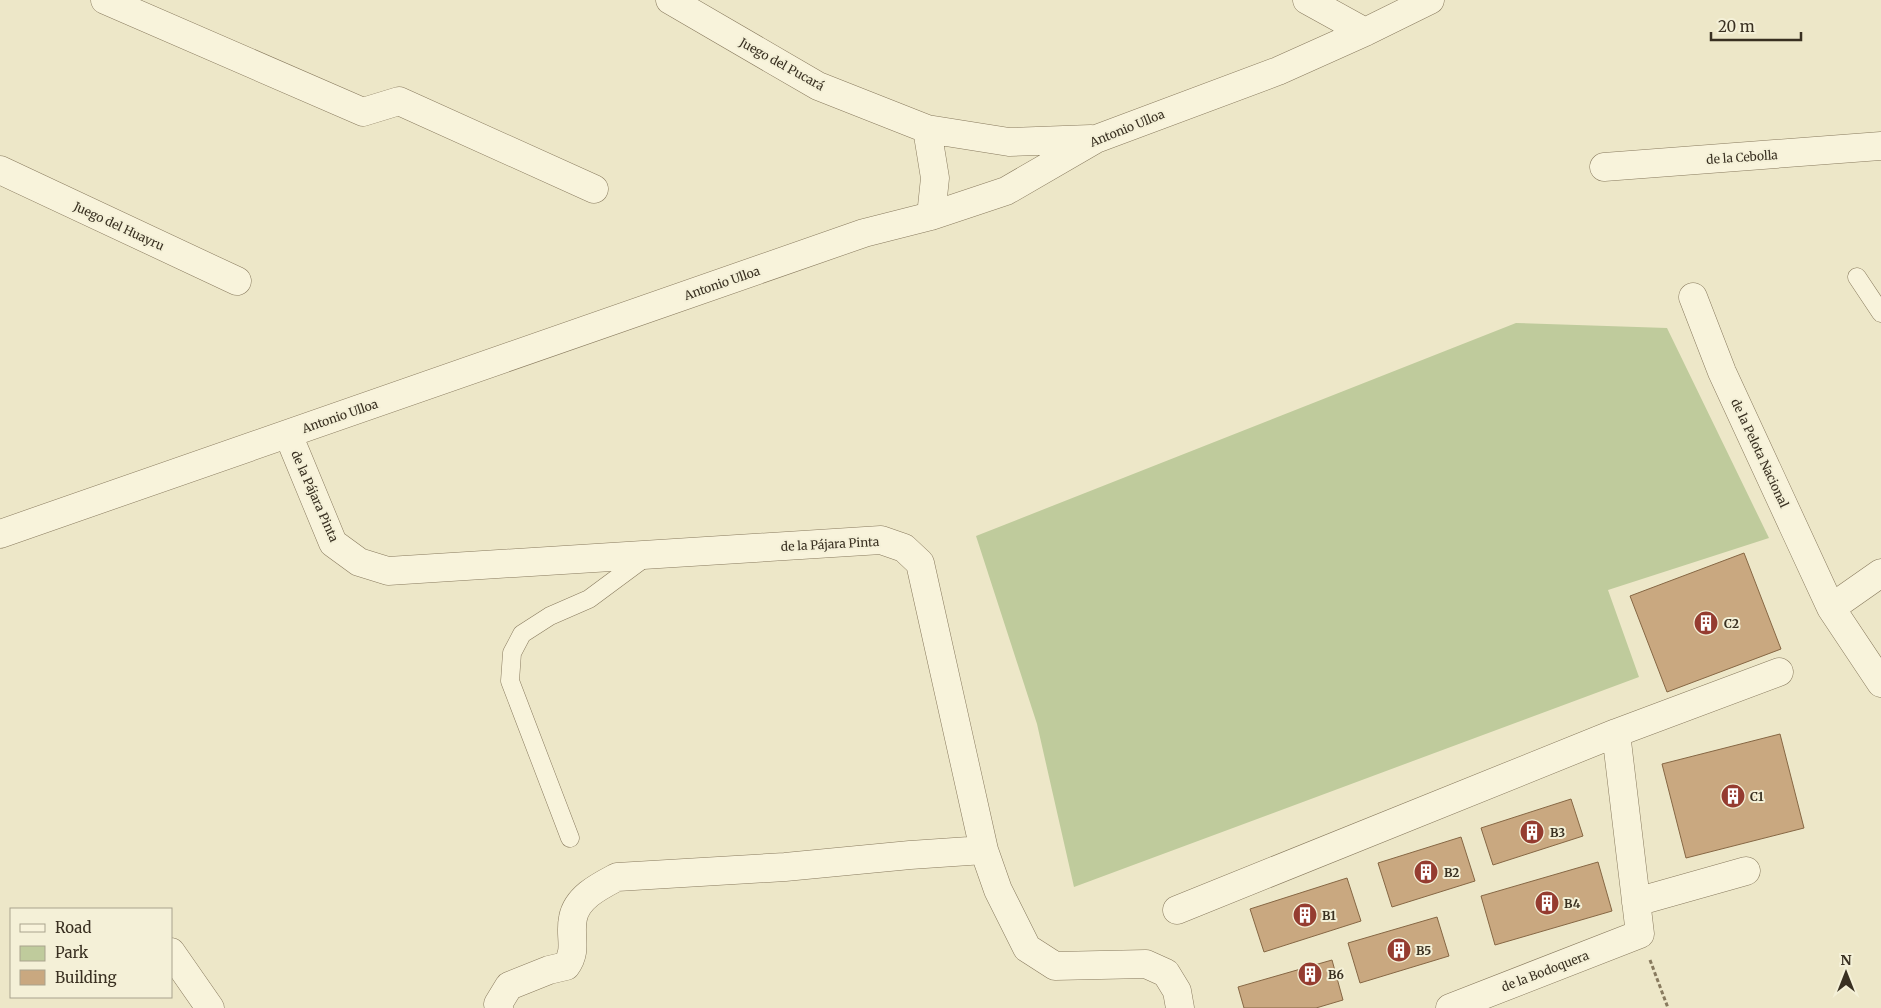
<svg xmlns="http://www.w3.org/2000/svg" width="1881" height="1008" font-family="Merriweather,serif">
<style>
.green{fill:#bfcb9c}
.building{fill:#c9a880;stroke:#866744}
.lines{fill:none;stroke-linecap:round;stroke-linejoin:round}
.lane-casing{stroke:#887a5e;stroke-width:19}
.street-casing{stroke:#887a5e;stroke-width:29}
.path{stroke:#887a5e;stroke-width:3;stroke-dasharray:4 2.5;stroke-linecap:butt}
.lane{stroke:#f8f3db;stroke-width:18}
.street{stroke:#f8f3db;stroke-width:28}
.labels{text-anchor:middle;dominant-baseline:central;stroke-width:4;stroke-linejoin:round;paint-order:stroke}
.street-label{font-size:12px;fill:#393021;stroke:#f4f0d7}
.poi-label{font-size:12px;font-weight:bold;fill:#393021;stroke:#f4f0d7;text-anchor:start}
</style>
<rect width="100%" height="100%" fill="#ede7c8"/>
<path class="green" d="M1516,323L1667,328L1769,538L1608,590L1639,677L1074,887L1037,724L976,536Z"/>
<path class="building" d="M1744,553L1781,649L1667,692L1630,596Z
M1780,734L1804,828L1686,858L1662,764Z
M1571,799L1583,836L1493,865L1481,828Z
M1461,837L1475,881L1392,907L1378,863Z
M1598,862L1612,911L1495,945L1481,896Z
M1347,878L1361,921L1264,952L1250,909Z
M1437,917L1449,956L1360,983L1348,943Z
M1332,960L1343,1000L1316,1008H1244L1238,987Z"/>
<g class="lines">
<defs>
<path id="lane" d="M1857,277L1881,313
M570,838L510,681L512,653L522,634L550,616L589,599L647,556"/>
<path id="street" d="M105,0L363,112L399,101L594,189
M670,0L818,86L927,129L1009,142L1091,139
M1307,0L1365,32
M927,129L935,178L931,216
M1604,167L1881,146
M0,170L237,281
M1693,297L1722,372L1831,608L1881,573
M288,434L333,543L359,562L388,571L881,540L904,548L920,563L984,850L998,890L1027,948L1055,966L1146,964L1166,973L1177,991L1180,1008
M0,534L864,233L931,216L1006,191L1096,139L1278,71L1365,32L1430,0
M1831,608L1881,683
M1616,733L1779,672
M1636,902L1746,871
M1177,910L1616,733L1640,934L1450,1008
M171,952L210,1008
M499,1008L498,1004L509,986L549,970L566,966C578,950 569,936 573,918C577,897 600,886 617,877L785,867L910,855L984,850"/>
</defs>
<use href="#lane" class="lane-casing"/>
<use href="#street" class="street-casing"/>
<path class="path" d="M1650,960L1668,1008"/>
<use href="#lane" class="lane"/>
<use href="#street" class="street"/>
</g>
<defs>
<symbol id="building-disc" viewBox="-11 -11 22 22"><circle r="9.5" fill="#953c30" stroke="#f4f0d7"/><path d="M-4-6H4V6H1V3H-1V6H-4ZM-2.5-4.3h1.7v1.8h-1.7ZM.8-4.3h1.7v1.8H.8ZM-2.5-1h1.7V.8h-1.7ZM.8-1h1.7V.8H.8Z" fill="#fff"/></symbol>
</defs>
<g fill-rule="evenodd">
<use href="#building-disc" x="1692" y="609" width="28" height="28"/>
<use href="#building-disc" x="1719" y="782" width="28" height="28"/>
<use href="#building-disc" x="1518" y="818" width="28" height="28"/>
<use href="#building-disc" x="1412" y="858" width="28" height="28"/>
<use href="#building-disc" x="1533" y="889" width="28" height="28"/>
<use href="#building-disc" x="1291" y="901" width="28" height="28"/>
<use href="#building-disc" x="1385" y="936" width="28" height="28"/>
<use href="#building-disc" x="1296" y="960" width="28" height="28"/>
</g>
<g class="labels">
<g class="street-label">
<text transform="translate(782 64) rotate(29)">Juego del Pucará</text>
<text transform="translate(1127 128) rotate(-22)">Antonio Ulloa</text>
<text transform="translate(1742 157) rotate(-4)">de la Cebolla</text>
<text transform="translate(119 226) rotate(25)">Juego del Huayru</text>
<text transform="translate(722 283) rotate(-19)">Antonio Ulloa</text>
<text transform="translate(340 416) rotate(-19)">Antonio Ulloa</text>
<text transform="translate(1760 453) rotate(65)">de la Pelota Nacional</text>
<text transform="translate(315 496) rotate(66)">de la Pájara Pinta</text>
<text transform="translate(830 544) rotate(-3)">de la Pájara Pinta</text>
<text transform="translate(1545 971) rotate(-21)">de la Bodoquera</text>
</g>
<g class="poi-label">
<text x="1724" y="623">C2</text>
<text x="1750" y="796">C1</text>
<text x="1550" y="832">B3</text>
<text x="1444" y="872">B2</text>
<text x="1564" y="903">B4</text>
<text x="1322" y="915">B1</text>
<text x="1416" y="950">B5</text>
<text x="1328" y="974">B6</text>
</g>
</g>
<rect x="10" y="908" width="162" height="90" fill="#f4f0d7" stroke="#a9a38e"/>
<rect x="20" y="924" width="25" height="8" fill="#f8f3db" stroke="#a9a38e"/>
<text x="55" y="933" font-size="15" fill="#393021">Road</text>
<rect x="20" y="946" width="25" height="15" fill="#bfcb9c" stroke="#a9a38e"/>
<text x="55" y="958" font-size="15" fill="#393021">Park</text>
<rect x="20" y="970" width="25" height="15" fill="#c9a880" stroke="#a9a38e"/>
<text x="55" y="983" font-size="15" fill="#393021">Building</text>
<g transform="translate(1846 973)" stroke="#f4f0d7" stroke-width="4" paint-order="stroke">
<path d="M0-4L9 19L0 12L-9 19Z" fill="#393021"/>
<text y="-8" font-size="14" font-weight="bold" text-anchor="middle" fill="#393021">N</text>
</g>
<path d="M1711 32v8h90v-8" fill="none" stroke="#393021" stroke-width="2.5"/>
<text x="1718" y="32" font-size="15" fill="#393021" stroke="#f4f0d7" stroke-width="4" paint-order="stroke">20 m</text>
</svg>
